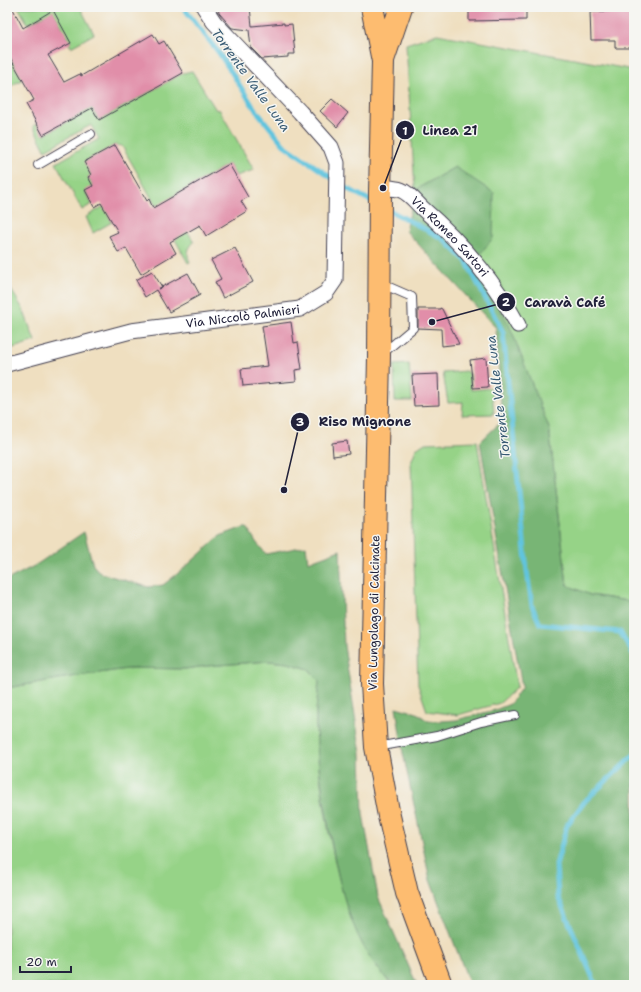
<svg xmlns="http://www.w3.org/2000/svg" width="641" height="992" font-family="'Shantell Sans',sans-serif">
<style>
.green{fill:#96d387;stroke:#5c7a61}
.forest{fill:#78b574;stroke:#4d6c58}
.lines{fill:none;stroke-linecap:round;stroke-linejoin:round}
.stream{stroke:#60c4de;stroke-width:5}
.building{fill:#e18ea9}
.lane-casing{stroke:#413e4f;stroke-width:10}
.street-casing{stroke:#413e4f;stroke-width:17}
.primary-casing{stroke:#413e4f;stroke-width:24}
.lane{stroke:#fff;stroke-width:8}
.street{stroke:#fff;stroke-width:15}
.primary{stroke:#fdbc70;stroke-width:22}
.labels{text-anchor:middle;dominant-baseline:central;stroke-width:3;stroke-linejoin:round;paint-order:stroke}
.street-label{font-size:12px;fill:#22223b;stroke:#f6f6f2}
.water-label{font-size:13px;font-style:italic;fill:#385b74;stroke:#f6f6f2}
.leader{fill:none;stroke:#22223b;stroke-width:1.5}
.callout-dot{fill:#22223b;stroke:#f6f6f2;stroke-width:1.5}
.mark-label{font-size:12px;text-anchor:middle;font-weight:bold;fill:#fff}
.callout-label{font-size:13px;text-anchor:middle;font-weight:bold;fill:#22223b;stroke:#f6f6f2;stroke-width:3;stroke-linejoin:round;paint-order:stroke}
</style>
<rect width="100%" height="100%" fill="#f6f6f2"/>
<filter id="ink" filterUnits="userSpaceOnUse"><feTurbulence type="fractalNoise" baseFrequency=".025" numOctaves="2"/><feDisplacementMap in="SourceGraphic" scale="8" xChannelSelector="R" yChannelSelector="G"/><feConvolveMatrix kernelMatrix="1 2 1 2 8 2 1 2 1" color-interpolation-filters="sRGB"/></filter>
<filter id="wash" filterUnits="userSpaceOnUse"><feTurbulence type="fractalNoise" baseFrequency=".012" numOctaves="4" result="noise"/><feDisplacementMap in="SourceGraphic" scale="16" xChannelSelector="R" yChannelSelector="G"/><feGaussianBlur stdDeviation="0.9" result="paint"/><feColorMatrix in="noise" values="0 0 0 0 0 0 0 0 0 0 0 0 0 0 0 0 0 1.4 0 .05"/><feComposite in="paint" operator="in"/></filter>
<g filter="url(#wash)">
<rect width="100%" height="100%" fill="#efdfc0"/>
<path class="green" d="M18,7H80L94,34L71,47L69,44L71,42L53,11L28,24Z
M437,34L634,70V602L590,595L567,585L549,428L472,263L455,167L415,190L406,44Z
M7,52L23,79L11,86L7,81Z
M192,71L216,110L219,109L254,170L236,176L229,164L172,197L170,202L194,242C188,248 186,254 190,262L188,263L172,234L122,146L115,145L85,162L91,175L88,177L93,186L85,191L92,204L82,210L56,163L99,139L91,125L45,150L33,126L37,123L44,135L92,108L99,120L183,73Z
M104,206L112,222L93,233L86,217Z
M7,283L23,309L35,341L7,350Z
M409,364L412,401H395L394,365Z
M466,371L470,374L471,390L492,388L494,414L462,415L463,402L448,403L443,373Z
M477,441L517,687L500,703L458,715L427,711L418,685L411,462L416,449L425,443Z
M269,661L288,663L309,669L319,681C318,691 317,701 316,711C315,751 322,794 329,833C340,888 351,937 388,981L389,985H7V688L64,678L134,668L185,669L207,666Z"/>
<path class="forest" d="M455,167L494,193L493,238L472,264L509,324L549,428L567,585L590,595L634,602V985H470L430,880L403,753L396,707L417,713L428,721H442L456,720L495,710L510,704L522,687L480,442L502,421L496,328L406,231L415,190Z
M244,527H247L256,542L266,554L306,546L308,562L340,550L344,646L361,754L363,814L378,897L417,985H393C352,947 340,888 330,835C323,795 315,753 316,711C317,701 318,691 319,681L309,669L288,663L269,661L207,666L185,669L134,668L64,678L7,688V580L36,565L84,532L93,565L100,573L148,587L163,585L181,571L220,536Z"/>
<g class="lines">
<path class="stream" d="M183,7L219,53L255,109L284,145L348,189L375,203
M385,208L442,238L466,261L503,332L527,571L532,606L540,624L620,632L634,655
M596,985L558,897L556,865L567,825L585,801L634,755"/>
</g>
<g id="blocks">
<path class="building" d="M7,7H12L23,28L53,10L71,43L48,55L64,82L80,74L81,76L153,34L159,44L164,41L183,73L99,120L92,108L43,135L26,104L34,100L7,52Z
M218,7H250L252,26L284,23V25L292,24L295,54H288V57L262,59L251,48L249,30L232,28L219,13Z
M469,7H526V20L469,21Z
M634,11V48H615V40H591L590,12Z
M332,99L348,113L337,127L320,111Z
M115,145L147,201L149,199L153,208L229,164L248,197L241,201L247,211L206,236L200,225L170,242L176,253L141,274L126,248L118,252L109,236L118,232L101,203L94,207L85,190L93,186L88,177L91,175L84,162Z
M235,248L253,282L223,298L215,282L221,279L211,260Z
M152,271L162,287L158,289L188,273L200,295L169,312L156,290L145,297L136,280Z
M440,308L442,309L459,344L442,346L441,329L418,328V309H440Z
M291,322L294,343L298,342L302,369L295,370L296,381L243,386L241,369L268,366L262,326Z
M486,358L488,387L473,388L470,360Z
M438,374L439,405L414,406L412,375Z
M347,441L349,454L333,456L332,443Z"/>
</g>
</g>
<g filter="url(#ink)">
<use href="#blocks" fill-opacity="0" stroke="#413e4f" stroke-width="1"/>
<g class="lines">
<defs>
<path id="lane" d="M38,165L91,134
M380,283L412,297L413,328L382,354
M377,747L437,736L481,722L515,715"/>
<g id="street">
<path id="s1" d="M380,187C387,188 395,188 401,190C409,193 416,202 422,208C460,241 494,280 518,325"/>
<path id="s2" d="M7,364L131,331L300,309L326,293L335,280L337,163L331,147L300,112L214,22L204,7"/>
</g>
<path id="primary" d="M372,7L383,61L380,192L379,356L372,684L376,747L389,816L407,893L441,985
M383,60L401,7"/>
</defs>
<use href="#lane" class="lane-casing"/>
<use href="#street" class="street-casing"/>
<use href="#primary" class="primary-casing"/>
<use href="#lane" class="lane"/>
<use href="#street" class="street"/>
<use href="#primary" class="primary"/>
</g>
</g>
<g class="labels">
<g class="street-label">
<text stroke="none"><textPath href="#s1" startOffset="89">Via Romeo Sartori</textPath></text>
<text stroke="none"><textPath href="#s2" startOffset="241">Via Niccolò Palmieri</textPath></text>
<text transform="translate(374 613) rotate(-89)">Via Lungolago di Calcinate</text>
</g>
<g class="water-label">
<text transform="translate(251 80) rotate(54)">Torrente Valle Luna</text>
<text transform="translate(498 397) rotate(-97)">Torrente Valle Luna</text>
</g>
</g>
<path class="leader" d="M383 188L405 130M432 322L506 302M284 490L300 422"/>
<g class="callout-dot">
<circle cx="383" cy="188" r="4"/>
<circle cx="432" cy="322" r="4"/>
<circle cx="284" cy="490" r="4"/>
<circle cx="405" cy="130" r="10"/>
<circle cx="506" cy="302" r="10"/>
<circle cx="300" cy="422" r="10"/>
</g>
<g class="mark-label">
<text x="405" y="135">1</text>
<text x="506" y="306">2</text>
<text x="300" y="426">3</text>
</g>
<g class="callout-label">
<text x="450" y="135">Linea 21</text>
<text x="565" y="307">Caravà Café</text>
<text x="365" y="426">Riso Mignone</text>
</g>
<rect width="641" height="992" fill="none" stroke="#f6f6f2" stroke-width="24"/>
<path d="M20 966v6h51v-6" fill="none" stroke="#22223b" stroke-width="2"/>
<text x="26" y="966" font-size="12" fill="#22223b" stroke="#f6f6f2" stroke-width="3" paint-order="stroke">20 m</text>
</svg>
